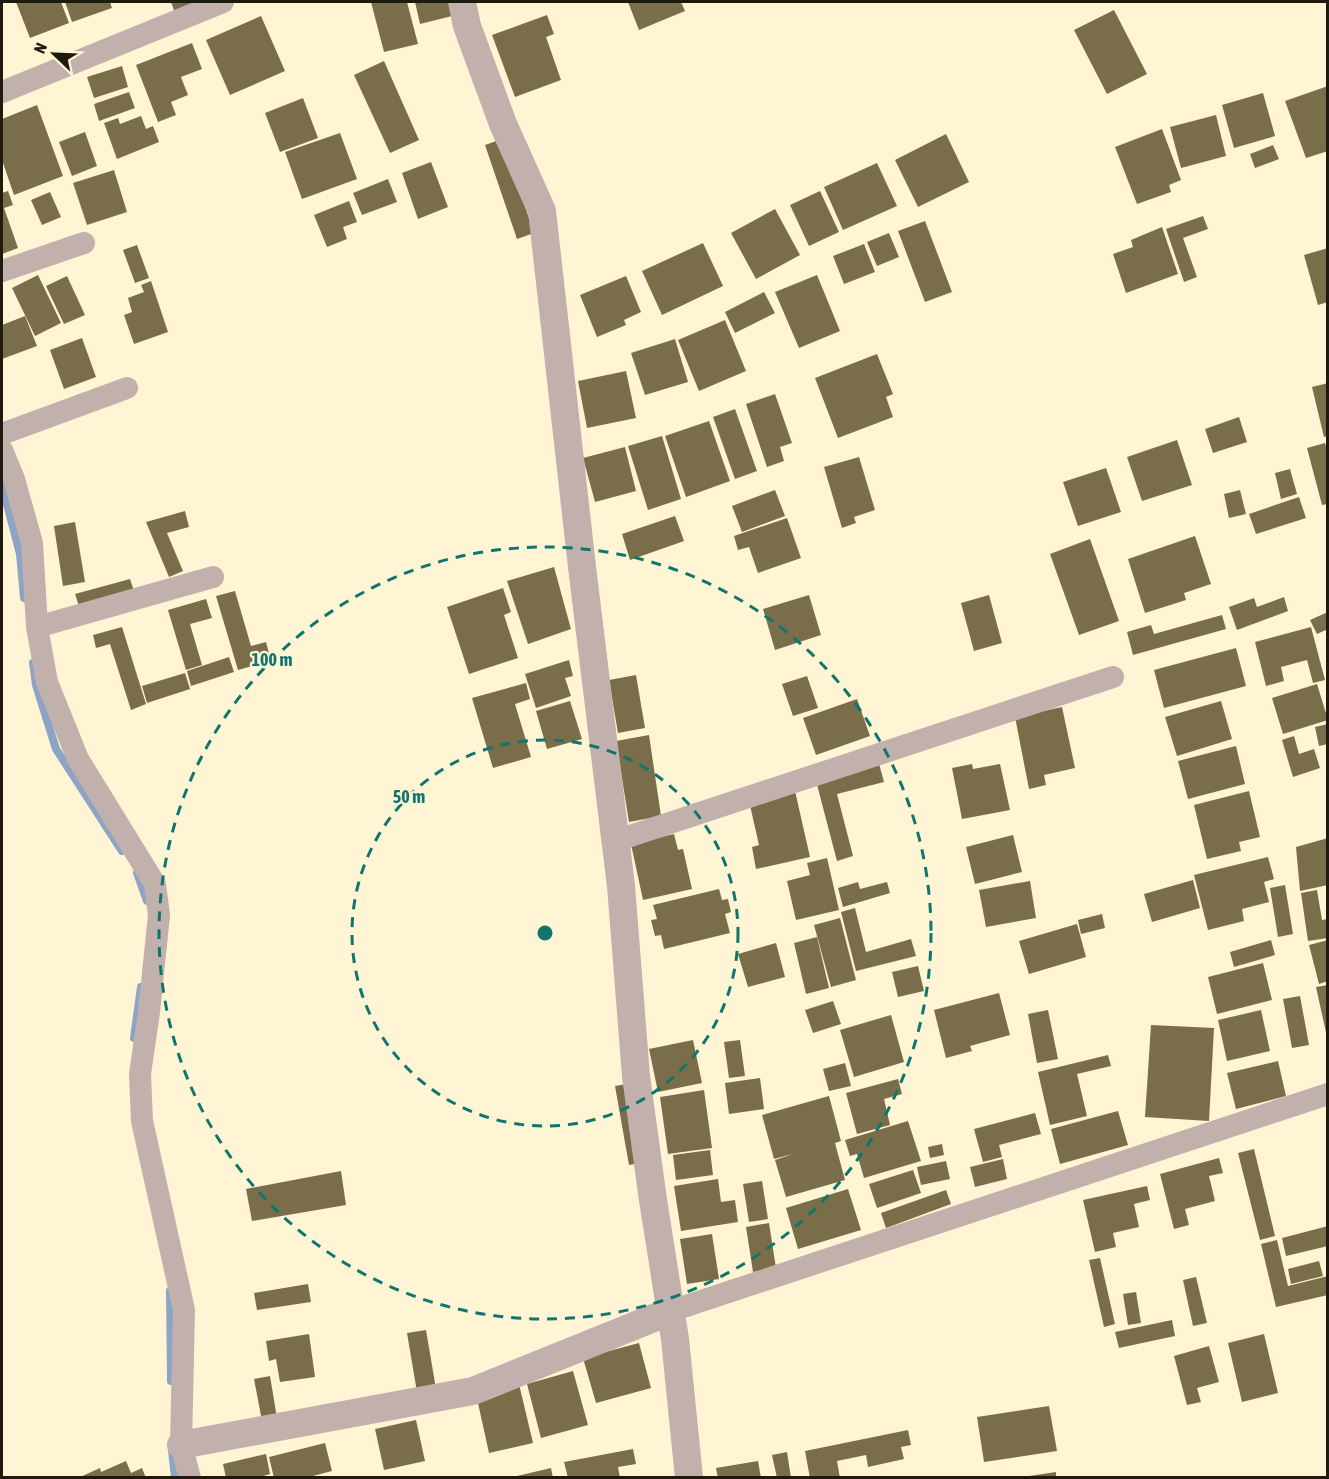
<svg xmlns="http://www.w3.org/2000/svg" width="1329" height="1479" font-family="'Asap Condensed',sans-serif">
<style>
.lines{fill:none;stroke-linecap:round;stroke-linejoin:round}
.stream{stroke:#8ea4c5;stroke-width:8}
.building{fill:#7a6e4a}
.minor{stroke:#c1b0ac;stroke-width:22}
.tertiary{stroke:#c1b0ac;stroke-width:28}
.ring{fill:none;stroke:#0f766e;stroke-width:3;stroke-dasharray:10 8}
.centre{fill:#0f766e;stroke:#fff4d3;stroke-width:3}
.ring-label{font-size:18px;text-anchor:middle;font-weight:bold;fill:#0f766e;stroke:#fff4d3;stroke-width:4.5;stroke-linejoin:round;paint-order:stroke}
</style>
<rect width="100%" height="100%" fill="#fff4d3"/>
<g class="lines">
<path class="stream" d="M2,485L20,554L24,598
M33,663L36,685L56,749L122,851
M137,873L147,901
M134,1038L141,987
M170,1291L171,1381
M172,1450L175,1478"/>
</g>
<path class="building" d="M16,2H61L69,23L30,38Z
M65,2H110L112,8L72,22Z
M171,2H196L175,13Z
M371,2H407L418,44L384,52Z
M415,2H460L464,13L420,24Z
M628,2H681L685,11L639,30Z
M1114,10L1147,74L1107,94L1074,30Z
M547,15L554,34L546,37L561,80L515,97L492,35Z
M261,16L285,71L230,95L206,40Z
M192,43L202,69L181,77L188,95L171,102L176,115L158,122L136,65Z
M384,61L419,140L390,153L354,75Z
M122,66L128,87L94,98L87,77Z
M1328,86V151L1306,158L1285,101Z
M129,92L135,108L99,121L94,104Z
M1263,93L1275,136L1234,148L1222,105Z
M303,98L318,138L280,152L265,113Z
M37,105L63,176L14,195L2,160V119Z
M1216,115L1226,156L1181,168L1170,127Z
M141,116L146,129L153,126L159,142L117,159L104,123L118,118L120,124Z
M1162,129L1181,180L1169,185L1171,192L1137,204L1115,147Z
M85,132L97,166L72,176L59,142Z
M340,133L357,179L302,199L285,152Z
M946,134L969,182L918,207L895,160Z
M502,139L534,233L517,239L485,145Z
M1273,145L1279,159L1255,168L1250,154Z
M431,162L448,207L418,219L402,173Z
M877,163L897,206L843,230L824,187Z
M114,170L127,212L87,225L73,183Z
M388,179L397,202L362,215L353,193Z
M8,191L13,205L4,208L18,248L2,254V193Z
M820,191L839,232L809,246L790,205Z
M50,192L61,217L42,225L31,200Z
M349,201L357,222L343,227L347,239L327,247L314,215Z
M775,209L800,255L756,279L731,233Z
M1203,216L1208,229L1183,238L1197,277L1184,282L1166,229Z
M925,221L952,292L925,302L898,231Z
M1162,227L1178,274L1126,293L1113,254L1133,247L1131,240Z
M889,233L899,257L877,266L867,242Z
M703,243L723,286L662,315L642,271Z
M864,244L875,272L844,284L833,256Z
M137,245L149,278L135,283L123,250Z
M1328,248V302L1318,305L1304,255Z
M38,275L61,323L35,336L12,288Z
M817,275L840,331L799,348L775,292Z
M67,276L85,315L64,324L46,286Z
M626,276L641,312L624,320L626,325L597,337L580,295Z
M151,281L168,332L134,344L124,315L132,312L128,298L144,292L141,285Z
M764,292L775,313L735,333L725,312Z
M25,316L37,346L2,359V325Z
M725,320L746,371L699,391L678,340Z
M82,338L96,377L64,389L50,350Z
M675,339L688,382L645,395L631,353Z
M877,354L893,394L886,397L893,417L838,438L815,378Z
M626,371L636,418L587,428L578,381Z
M1328,383V436L1324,437L1312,387Z
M775,394L792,443L780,447L784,461L767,467L746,404Z
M735,409L757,471L735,479L713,417Z
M1239,417L1247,442L1213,453L1205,429Z
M709,421L730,481L686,497L665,436Z
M662,436L681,499L648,510L628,446Z
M1177,440L1192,485L1142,501L1127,457Z
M1325,443L1328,453V504L1322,505L1307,448Z
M625,447L636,491L595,502L583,458Z
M859,457L875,510L854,517L856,523L842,528L824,467Z
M1106,468L1121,512L1078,526L1063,482Z
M1290,469L1297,494L1281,499L1275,473Z
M775,490L785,516L742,532L732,506Z
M1240,490L1246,514L1229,518L1224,494Z
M1299,497L1306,518L1256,534L1249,514Z
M185,511L189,527L167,533L183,571L169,577L146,522Z
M675,516L684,541L630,560L622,534Z
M787,518L801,558L758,573L749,547L738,550L734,536Z
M75,522L85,582L63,586L54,526Z
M1195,536L1211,584L1184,593L1186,600L1145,613L1128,559Z
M1090,539L1119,621L1079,635L1050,554Z
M554,567L571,629L528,644L507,581Z
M130,579L135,594L80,609L75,594Z
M503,588L511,612L504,615L518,658L469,674L447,607Z
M235,591L251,646L266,642L271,661L238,670L216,596Z
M809,595L821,635L775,650L763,609Z
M989,595L1002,643L974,651L961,603Z
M1284,597L1288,611L1237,630L1229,607L1254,598L1257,607Z
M206,599L212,618L190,624L202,665L186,670L168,610Z
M1328,612V629L1317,634L1310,620Z
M1222,615L1226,629L1133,655L1127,632L1151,625L1154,634Z
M122,627L146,704L131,710L110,644L96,648L93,635Z
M1311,627L1325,680L1313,683L1307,660L1281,667L1284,681L1266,686L1255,642Z
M1236,648L1246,686L1164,708L1154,670Z
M229,657L234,672L191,686L187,671Z
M569,660L573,676L565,678L571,696L536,708L525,674Z
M185,673L190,689L147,703L142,686Z
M636,675L645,728L618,733L609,680Z
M807,676L818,708L793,716L782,684Z
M526,683L530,699L515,704L531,757L493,768L472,698Z
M1317,684L1328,720L1283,734L1272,698Z
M857,699L870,736L816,755L803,718Z
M570,701L582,739L547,749L536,711Z
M1221,701L1232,739L1177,756L1165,717Z
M1062,707L1075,768L1044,775L1046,785L1029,789L1015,717Z
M1328,724V744L1319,746L1315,727Z
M649,735L661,816L629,822L616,741Z
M1294,736L1299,754L1314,749L1320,768L1293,777L1282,740Z
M1236,746L1245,784L1188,799L1178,761Z
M878,760L884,782L837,794L853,856L837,861L815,777Z
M972,764L973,769L1000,764L1010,810L962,819L952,768Z
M795,791L810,857L756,869L752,847L759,845L749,801Z
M1249,791L1260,837L1239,842L1241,851L1207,859L1194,805Z
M674,834L678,850L683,849L692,889L643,900L631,844Z
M1013,835L1022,872L975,884L966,847Z
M1328,838V885L1300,891L1296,847Z
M1268,857L1274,879L1264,882L1269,902L1242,909L1244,921L1208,930L1194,875Z
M827,858L839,910L796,920L787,881L810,875L807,863Z
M1193,880L1200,908L1152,922L1144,894Z
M1030,881L1036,918L986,927L979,890Z
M858,882L860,889L887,882L890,893L843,907L838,888Z
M1285,885L1293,934L1278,937L1270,888Z
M719,889L722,900L728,899L731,912L725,914L730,933L664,949L661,935L655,936L651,920L657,919L653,905Z
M1317,890L1322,920L1328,919V938L1308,941L1301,893Z
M855,908L866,952L911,939L916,956L856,971L841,912Z
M1102,914L1105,928L1081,934L1078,920Z
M840,918L856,980L831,987L814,925Z
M1077,924L1086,957L1029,974L1019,941Z
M817,937L829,988L806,994L794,943Z
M1271,940L1275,955L1234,967L1230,952Z
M1328,940V981L1319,984L1309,945Z
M776,943L785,977L748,987L738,954Z
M1263,963L1272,1000L1217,1014L1208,977Z
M918,966L924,991L898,997L892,972Z
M1328,985V1037H1327L1316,987Z
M999,993L1010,1035L970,1046L972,1051L946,1058L934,1010Z
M1300,996L1309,1045L1292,1048L1283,999Z
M833,1001L841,1024L813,1033L805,1010Z
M1048,1010L1058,1059L1037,1063L1028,1014Z
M1261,1010L1270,1051L1227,1061L1218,1020Z
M891,1015L904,1062L854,1077L840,1030Z
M1151,1025L1214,1028L1209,1121L1145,1117Z
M693,1040L702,1083L658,1092L649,1049Z
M740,1040L745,1076L729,1078L724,1042Z
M1108,1055L1111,1066L1077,1074L1087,1116L1050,1125L1038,1072Z
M1278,1061L1286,1096L1236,1109L1227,1073Z
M845,1063L851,1086L829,1091L823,1069Z
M760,1078L764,1109L729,1114L725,1083Z
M898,1079L902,1094L884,1099L890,1125L857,1134L846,1093Z
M632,1083L646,1162L629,1165L615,1086Z
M704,1090L712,1148L668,1154L660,1097Z
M829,1096L841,1141L835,1143L845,1180L786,1197L775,1160L793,1154L774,1159L762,1115Z
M1118,1111L1128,1145L1060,1164L1051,1129Z
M1035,1113L1041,1134L999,1145L1002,1157L983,1162L974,1129Z
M908,1121L921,1161L864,1178L857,1154L850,1156L845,1140Z
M942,1144L944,1155L930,1158L928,1147Z
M1254,1149L1275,1236L1260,1240L1238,1153Z
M710,1150L713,1175L676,1180L673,1155Z
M1219,1158L1223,1173L1209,1176L1215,1201L1185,1209L1189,1225L1174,1229L1160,1174Z
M1003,1159L1007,1179L975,1187L970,1167Z
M946,1161L950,1179L921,1185L917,1167Z
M913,1170L921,1193L877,1208L869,1184Z
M341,1171L346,1205L252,1221L246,1189Z
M718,1179L721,1202L735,1200L738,1222L681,1231L674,1186Z
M762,1181L768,1219L749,1222L743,1184Z
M1147,1186L1150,1200L1134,1204L1139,1227L1113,1233L1116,1247L1095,1252L1083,1200Z
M848,1189L861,1230L798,1249L786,1208Z
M946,1190L951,1204L886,1228L881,1213Z
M769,1223L776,1268L753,1272L746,1227Z
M1328,1226V1246L1286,1256L1282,1238Z
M712,1234L719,1279L687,1284L680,1239Z
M1277,1240L1288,1286L1328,1276V1295L1276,1307L1261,1244Z
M1100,1258L1115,1324L1104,1327L1089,1260Z
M1319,1261L1323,1276L1291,1284L1288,1269Z
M1196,1277L1207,1323L1193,1326L1183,1280Z
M308,1284L311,1302L257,1310L254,1293Z
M1136,1292L1141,1323L1128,1325L1123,1294Z
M1172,1320L1175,1336L1119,1348L1115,1332Z
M426,1330L436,1389L417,1392L407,1333Z
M309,1334L315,1377L280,1382L276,1359L269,1361L266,1341Z
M1264,1334L1278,1393L1242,1402L1228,1343Z
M639,1343L651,1388L596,1403L583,1358Z
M1209,1346L1219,1382L1197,1388L1201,1402L1187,1405L1174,1356Z
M573,1371L588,1425L541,1438L527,1384Z
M270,1376L277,1418L262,1421L254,1379Z
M519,1384L533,1443L489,1453L476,1394Z
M1049,1406L1057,1451L984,1462L977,1417Z
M416,1420L425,1461L384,1470L375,1429Z
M908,1430L911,1445L901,1447L904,1459L868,1467L866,1455L837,1461L840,1478H810L805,1451Z
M325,1443L332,1471L305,1478H274L269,1457Z
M633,1449L636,1464L618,1467L620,1478H568L564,1462Z
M787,1452L791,1478H777L772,1455Z
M266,1454L270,1474L257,1478H226L223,1464Z
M126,1461L131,1473L142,1468L146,1478H78L100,1468L101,1472Z
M758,1461L761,1478H718L716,1468Z
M551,1468L553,1478H513V1477Z
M1056,1472V1478H1029V1476Z"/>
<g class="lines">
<path class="minor" d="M2,92L223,2
M2,271L84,243
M2,434L127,388
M2,450L14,479L32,543L37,627L47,682L78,759L155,884L159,915L149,1012L140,1074L142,1121L184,1310L181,1445L190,1478
M37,627L213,577
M615,841L1113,677
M671,1311L1328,1094"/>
<path class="tertiary" d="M462,2L467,26L503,124L542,211L582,567L621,886L636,1076L653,1200L675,1339L689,1478
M181,1445L473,1391L671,1311"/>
</g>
<g class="ring">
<circle cx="545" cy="933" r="193"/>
<circle cx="545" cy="933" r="386"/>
</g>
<circle cx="545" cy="933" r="9" class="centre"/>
<g class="ring-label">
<text x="272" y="666">100 m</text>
<text x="409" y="803">50 m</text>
</g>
<rect width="1329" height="1479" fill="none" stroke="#1e1a0e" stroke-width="6"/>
<g transform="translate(54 54) rotate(293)" stroke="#fff4d3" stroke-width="4.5" paint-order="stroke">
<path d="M0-4.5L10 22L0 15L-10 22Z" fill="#1e1a0e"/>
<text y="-9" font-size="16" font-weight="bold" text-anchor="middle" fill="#1e1a0e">N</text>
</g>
</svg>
